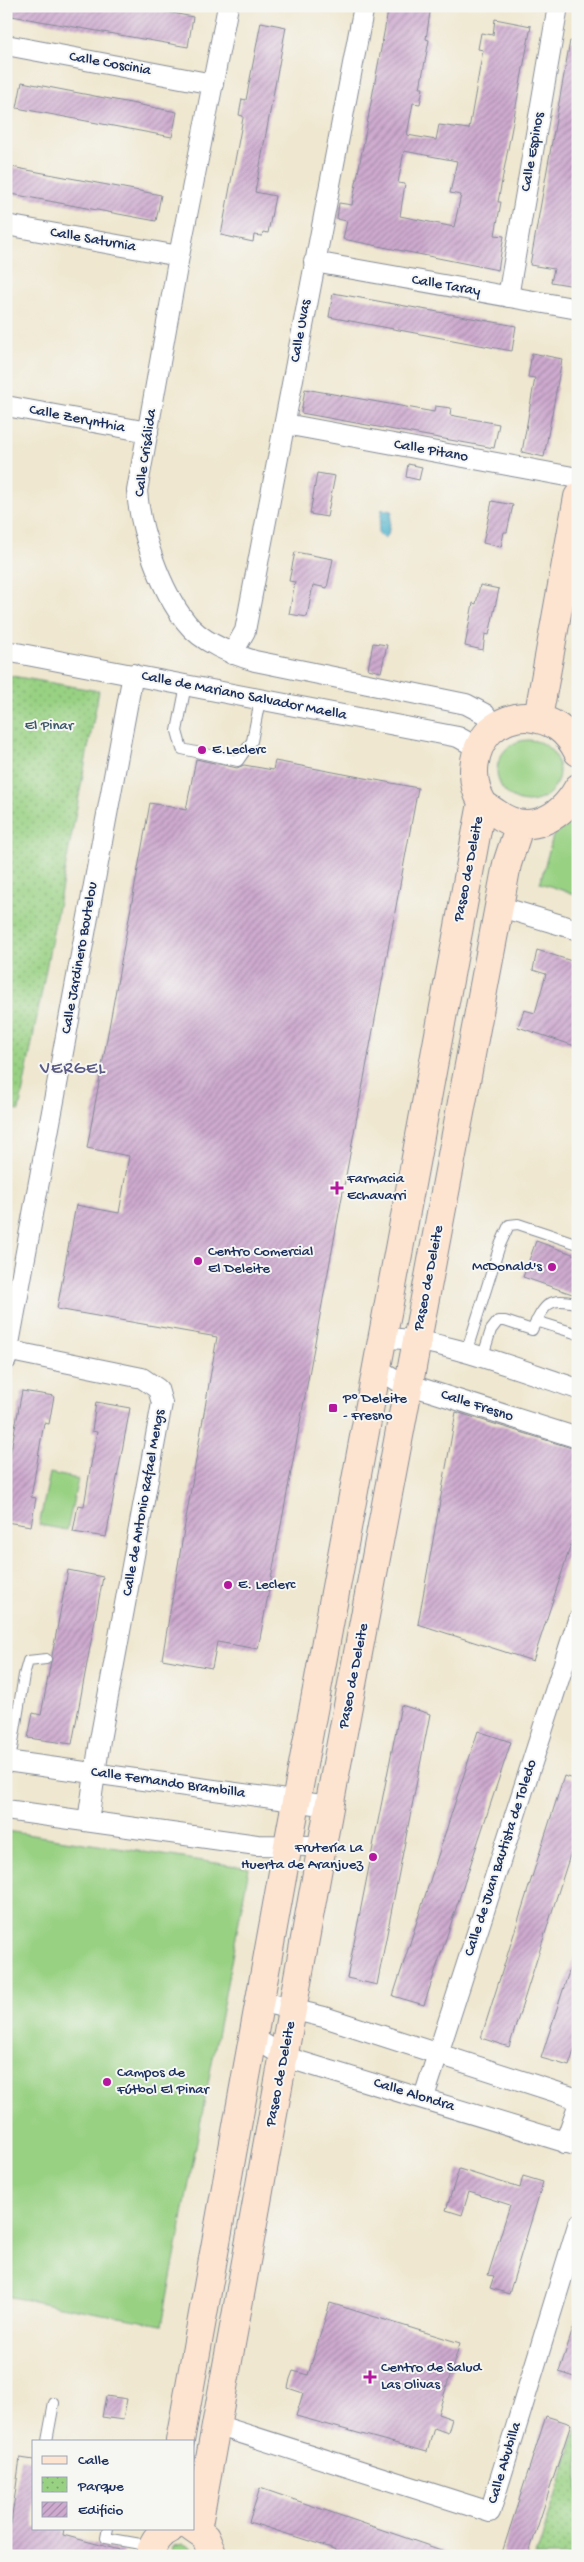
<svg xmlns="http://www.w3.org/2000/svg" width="584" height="2562" font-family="'Gochi Hand',sans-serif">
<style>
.park{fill:url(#park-dots);stroke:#5a8070}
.garden{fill:#99d183;stroke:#5a8070}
.water{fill:url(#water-ripples);stroke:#347195}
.building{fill:url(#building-hatch);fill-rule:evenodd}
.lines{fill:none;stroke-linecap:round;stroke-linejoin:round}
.lane-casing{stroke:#858b96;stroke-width:12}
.street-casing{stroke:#858b96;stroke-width:22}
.secondary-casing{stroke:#858b96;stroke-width:30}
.lane{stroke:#fff;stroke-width:10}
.street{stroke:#fff;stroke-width:20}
.secondary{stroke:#fde4d0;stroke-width:28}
.poi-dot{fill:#b5179e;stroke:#f6f6f2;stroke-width:2}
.labels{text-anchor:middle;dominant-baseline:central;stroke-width:4;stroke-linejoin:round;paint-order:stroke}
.street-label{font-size:15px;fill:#1b2f5e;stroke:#f6f6f2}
.park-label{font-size:15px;fill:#3a5867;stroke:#f6f6f2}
.poi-label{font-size:15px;fill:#1b2f5e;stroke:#f6f6f2;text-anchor:start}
.quarter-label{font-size:18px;letter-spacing:1px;fill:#5a5a86;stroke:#f6f6f2}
</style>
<defs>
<pattern id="park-dots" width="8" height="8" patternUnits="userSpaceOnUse" patternTransform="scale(1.25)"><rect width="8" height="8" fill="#99d183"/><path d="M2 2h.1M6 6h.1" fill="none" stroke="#7caa6e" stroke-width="1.8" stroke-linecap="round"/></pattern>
<pattern id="water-ripples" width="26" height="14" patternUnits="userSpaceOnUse" patternTransform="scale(1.25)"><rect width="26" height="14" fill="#4eb3cc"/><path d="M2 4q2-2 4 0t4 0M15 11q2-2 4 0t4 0" fill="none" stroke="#4092a9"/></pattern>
<pattern id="building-hatch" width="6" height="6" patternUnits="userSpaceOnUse" patternTransform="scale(1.25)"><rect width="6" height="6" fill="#ceaacf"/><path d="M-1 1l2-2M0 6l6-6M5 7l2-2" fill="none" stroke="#a68bab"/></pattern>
</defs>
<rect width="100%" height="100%" fill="#f6f6f2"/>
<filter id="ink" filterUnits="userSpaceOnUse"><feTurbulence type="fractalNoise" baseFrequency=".02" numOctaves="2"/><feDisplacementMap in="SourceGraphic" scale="10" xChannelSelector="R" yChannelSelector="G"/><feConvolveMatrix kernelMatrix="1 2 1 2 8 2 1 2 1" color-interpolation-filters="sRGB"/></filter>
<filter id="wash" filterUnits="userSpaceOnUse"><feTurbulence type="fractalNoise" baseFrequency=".0096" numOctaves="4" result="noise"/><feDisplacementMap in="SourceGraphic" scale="20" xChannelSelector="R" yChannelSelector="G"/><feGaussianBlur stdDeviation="1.12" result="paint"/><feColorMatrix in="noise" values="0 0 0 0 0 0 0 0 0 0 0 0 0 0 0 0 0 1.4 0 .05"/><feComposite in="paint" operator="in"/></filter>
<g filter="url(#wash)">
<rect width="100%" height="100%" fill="#efe7cf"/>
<path class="park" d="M6,675L99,691L19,1111L6,1108Z
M578,2426V2556H536Z"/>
<path class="garden" d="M497 771a31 31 0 1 1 62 0a31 31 0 1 1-62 0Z
M578,816V895L540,883L553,836Z
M50,1473L78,1479L67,1530L39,1525Z
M6,1831L249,1868L162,2325L6,2296Z
M183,2544L192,2547L197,2556H168L174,2546Z"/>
<path class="water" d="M382,509L392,511L388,535L384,538L378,533Z"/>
<g id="blocks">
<path class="building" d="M6,6H136L193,17L188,47L6,15Z
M389,6H431L426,39L429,40L420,88H423L420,104L413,103L407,135L436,140L439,125L469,129L483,50L478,49L481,33L493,35L495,19L531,26L498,202H501L495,235L504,236L498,270L343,239L347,221L337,219L339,203L352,205ZM404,151L457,161L450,193L461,195L454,227L400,216L405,184L398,183Z
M261,22L286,27L255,192L275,196L268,233L263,232L262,236L254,235L253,242L221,235L243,118V116L239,115L242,99L246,100Z
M570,41L578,42V274L575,286L551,282L554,269L530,265Z
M22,82L177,112L172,137L17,108Z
M6,166L161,195L156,221L6,193Z
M333,293L516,326L512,351L329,317Z
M532,353L562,359L544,457L522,452L535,378L528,377Z
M305,389L434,412L435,406L451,408L450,415L499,424L494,448L301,413Z
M408,464L422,467L419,480L406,477Z
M317,473L335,476L327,517L310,514Z
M492,501L513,505L507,532H504L501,547L483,543Z
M295,552L333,559L327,588L313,585L307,617L289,614L295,582L289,581Z
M480,585L499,589L489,635L485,634L483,650L465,646L473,603L476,604Z
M373,643L387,645L381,672L368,669Z
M196,759L237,768L244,765L273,770L275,761L418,788L258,1649L217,1642L212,1668L162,1659L217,1337L57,1309L76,1205L119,1213L129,1156L87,1148L150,803L186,810Z
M537,950L578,963V1047L518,1027L524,1010L535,1013L546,974L533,970Z
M536,1241L578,1256V1296L523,1277Z
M22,1391L54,1396L49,1424L44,1423L31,1497L36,1498L31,1526L6,1522V1476Z
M96,1402L130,1408L106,1537L73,1532L78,1505L84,1506L90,1470L97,1432L92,1431Z
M456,1412L578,1450V1523L533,1661L418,1624Z
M68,1570L103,1577L72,1744L28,1738L33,1713L41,1715Z
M401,1705L430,1714L377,1985L347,1978Z
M478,1731L511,1742L424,2005L393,1996Z
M564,1776L578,1780V1830L509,2047L481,2038Z
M575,1953L578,1954V2038L569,2066L541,2058Z
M459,2169L520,2188L523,2176L543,2182L509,2294L490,2288L494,2276L488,2275L510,2205L469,2192L462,2215L446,2210Z
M330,2303L460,2343L438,2414L452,2419L448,2433L434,2428L427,2452L296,2416L303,2393L288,2388L290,2379L293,2371L308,2375Z
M575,2323L578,2324V2378L559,2372Z
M106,2396L127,2399L123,2420L102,2417Z
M546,2416L571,2424L528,2556H501Z
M20,2458L34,2460V2528H64L63,2535L123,2551L122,2556H6V2524H11Z
M260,2488L450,2553L449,2556H357L249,2522Z"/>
</g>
</g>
<g filter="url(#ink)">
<use href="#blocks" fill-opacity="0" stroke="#858b96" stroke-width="1"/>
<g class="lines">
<defs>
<path id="lane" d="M186,685L177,731L182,749L238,761L252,741L260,700
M536,1321L578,1334
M466,1353L500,1245L509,1225L518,1224L578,1244
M482,1359L491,1330L498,1321H505L532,1330C544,1306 548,1295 578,1304
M10,1761L24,1675L28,1661L46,1659
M47,2441L54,2403
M108,2528L106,2538L152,2546"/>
<path id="street" d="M228,6L179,256L137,491C140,531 161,591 186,622C202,643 232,654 255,661L466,704L485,714L494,728
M6,45L213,84
M6,225L179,256
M314,262L578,309
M508,297L558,6
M6,406L148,432
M285,424L578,478
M6,651L458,737L478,748
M232,654L245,631L364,6
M501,907L578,930
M382,1340C419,1330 537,1376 578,1389
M6,1350L142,1378L158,1389L162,1403L100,1740L88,1821
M6,1360L133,674
M378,1369L398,1381L578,1438
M6,1761L329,1806
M6,1810L257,1845L311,1846L323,1843
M260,2006L271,2004L324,2017L578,2099
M254,2038L285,2057L578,2146
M424,2097L578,1620
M565,2143L578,2106
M216,2425L490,2512L578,2225"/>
<path id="secondary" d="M538,718L578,497
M578,752C567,730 553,720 528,717C515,716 500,722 490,731C472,750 469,779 482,802C484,806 492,810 496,813C528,837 561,819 578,788
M180,2441L283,1872L482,803
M192,2528L205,2537L213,2556
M197,2530L334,1780L507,864L520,824
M150,2556C152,2543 159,2533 171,2528"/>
</defs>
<use href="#lane" class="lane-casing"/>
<use href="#street" class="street-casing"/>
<use href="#secondary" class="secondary-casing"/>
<use href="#lane" class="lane"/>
<use href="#street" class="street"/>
<use href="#secondary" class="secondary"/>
</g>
</g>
<g class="poi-dot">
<circle cx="202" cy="750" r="5"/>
<path d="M334.5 1180.5h5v5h5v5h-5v5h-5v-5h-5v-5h5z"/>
<circle cx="198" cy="1261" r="5"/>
<circle cx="552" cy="1267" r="5"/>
<rect x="328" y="1403" width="10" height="10" rx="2.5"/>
<circle cx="228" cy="1585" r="5"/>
<circle cx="373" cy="1857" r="5"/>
<circle cx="107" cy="2082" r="5"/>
<path d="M367.5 2369.5h5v5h5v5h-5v5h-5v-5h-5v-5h5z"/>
</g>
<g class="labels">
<g class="street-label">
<text transform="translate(110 64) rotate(10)">Calle Coscinia</text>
<text transform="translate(533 152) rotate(-80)">Calle Espinos</text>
<text transform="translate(93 240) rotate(10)">Calle Saturnia</text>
<text transform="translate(446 286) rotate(10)">Calle Taray</text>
<text transform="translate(301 331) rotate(-80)">Calle Uvas</text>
<text transform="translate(77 419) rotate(11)">Calle Zerynthia</text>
<text transform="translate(431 451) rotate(10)">Calle Pitano</text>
<text transform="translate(146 453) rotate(-82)">Calle Crisálida</text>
<text transform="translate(244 696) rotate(11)">Calle de Mariano Salvador Maella</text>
<text transform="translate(469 869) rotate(-79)">Paseo de Deleite</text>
<text transform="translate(80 958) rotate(-80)">Calle Jardinero Boutelou</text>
<text transform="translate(429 1278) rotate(-79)">Paseo de Deleite</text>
<text transform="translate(477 1406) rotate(18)">Calle Fresno</text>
<text transform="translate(144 1503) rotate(-80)">Calle de Antonio Rafael Mengs</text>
<text transform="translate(354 1676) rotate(-79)">Paseo de Deleite</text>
<text transform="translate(168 1783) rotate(8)">Calle Fernando Brambilla</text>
<text transform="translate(501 1858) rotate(-72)">Calle de Juan Bautista de Toledo</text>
<text transform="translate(281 2074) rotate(-79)">Paseo de Deleite</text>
<text transform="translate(414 2095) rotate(17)">Calle Alondra</text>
<text transform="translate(505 2463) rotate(-73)">Calle Abubilla</text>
</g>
<g class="park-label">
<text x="49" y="726">El Pinar</text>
</g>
<g class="poi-label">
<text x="212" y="750">E.Leclerc</text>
<text x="347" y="1179">Farmacia<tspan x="347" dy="17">Echavarri</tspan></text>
<text x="208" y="1252">Centro Comercial<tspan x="208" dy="17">El Deleite</tspan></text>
<text x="542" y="1267" text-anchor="end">McDonald's</text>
<text x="343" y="1399">Pº Deleite<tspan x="343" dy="17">- Fresno</tspan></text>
<text x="238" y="1585">E. Leclerc</text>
<text x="363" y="1848" text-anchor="end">Frutería La<tspan x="363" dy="17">Huerta de Aranjuez</tspan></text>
<text x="117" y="2073">Campos de<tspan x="117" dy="17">Fútbol El Pinar</tspan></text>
<text x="381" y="2368">Centro de Salud<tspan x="381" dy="17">Las Olivas</tspan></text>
</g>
<g class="quarter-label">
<text x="73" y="1069">VERGEL</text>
</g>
</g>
<rect width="584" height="2562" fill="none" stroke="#f6f6f2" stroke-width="25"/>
<rect x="32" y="2440" width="162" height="90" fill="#f6f6f2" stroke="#9ea6b7"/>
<rect x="42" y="2456" width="25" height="8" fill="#fde4d0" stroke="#9ea6b7"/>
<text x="78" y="2464" font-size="15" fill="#1b2f5e">Calle</text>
<rect x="42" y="2477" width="25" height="15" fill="url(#park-dots)" stroke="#9ea6b7"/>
<text x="78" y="2490" font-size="15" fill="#1b2f5e">Parque</text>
<rect x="42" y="2502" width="25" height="15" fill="url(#building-hatch)" stroke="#9ea6b7"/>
<text x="78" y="2514" font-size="15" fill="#1b2f5e">Edificio</text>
</svg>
